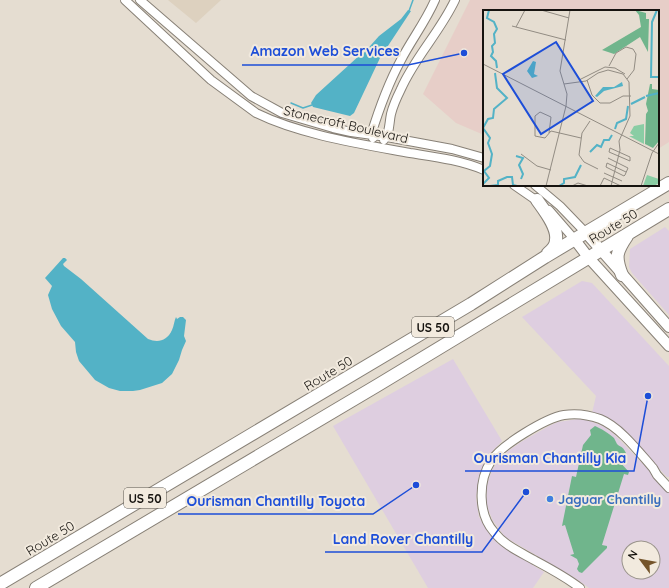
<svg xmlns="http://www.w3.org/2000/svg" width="669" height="588" font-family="Quicksand,sans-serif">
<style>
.commercial{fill:#decee0;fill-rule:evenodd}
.industrial{fill:#e7cec8}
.built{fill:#ddd1bf}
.forest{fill:#70b58c}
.water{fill:#53b2c6}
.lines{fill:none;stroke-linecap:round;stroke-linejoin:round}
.stream{stroke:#53b2c6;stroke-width:1.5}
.minor-casing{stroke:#888177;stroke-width:10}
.major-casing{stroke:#888177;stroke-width:12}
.highway-casing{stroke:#888177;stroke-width:14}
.minor{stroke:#fff;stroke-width:8}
.major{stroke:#fff;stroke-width:10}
.highway{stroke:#fff;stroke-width:12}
.shop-dot{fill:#3f7fe0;stroke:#f2eade;stroke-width:1.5}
.labels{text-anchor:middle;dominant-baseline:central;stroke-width:4;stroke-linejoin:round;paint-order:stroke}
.shield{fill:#f2eade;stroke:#58544d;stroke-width:1}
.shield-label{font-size:12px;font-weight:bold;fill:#16130f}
.street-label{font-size:13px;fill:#16130f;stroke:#f2eade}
.shop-label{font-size:13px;font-weight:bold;fill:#366cbe;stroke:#f2eade;text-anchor:start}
.inset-river{fill:none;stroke:#53b2c6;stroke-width:2}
.inset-road{fill:none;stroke:#928c83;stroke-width:1}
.view{fill:#1d4ed8;fill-opacity:0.15;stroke:#1d4ed8;stroke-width:2}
.inset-edge{fill:none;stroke:#16130f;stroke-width:2}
.leader{fill:none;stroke:#1d4ed8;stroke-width:1.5}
.callout-dot{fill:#1d4ed8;stroke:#f2eade;stroke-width:1.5}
.callout-label{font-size:14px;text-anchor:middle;font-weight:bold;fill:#1d4ed8;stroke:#f2eade;stroke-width:4;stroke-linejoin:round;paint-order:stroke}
</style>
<rect width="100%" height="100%" fill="#e5ddd1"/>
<path class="commercial" d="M665,227L669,231V315L632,273L629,267L630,249Z
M582,281L592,283L669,366V477H667L619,427L592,413L596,396L522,317Z
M453,359L502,441L487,457L479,476L476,498L479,517L488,532L497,543L544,572L533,588H428L333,426Z
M578,419L588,420L595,423L603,426L614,434L669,491V588H589L578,580L505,537L493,521L488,509L486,501L487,485L492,470L501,456L521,442L549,426L558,422ZM629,548H653V572H629Z"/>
<path class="industrial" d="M470,0H669V142L658,149V11H484V135L456,123L423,94Z"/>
<path class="built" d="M168,0H221L196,23Z"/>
<path class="forest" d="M595,426C600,428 610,434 614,438C615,440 616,442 617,444C621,448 622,445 626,453L618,460L629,472L628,475L624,474L602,545L607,546V548L582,573L579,572L577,569L579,564L577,559L570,555L574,554L565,525L562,526L572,476L576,477L583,445L591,435L590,430Z"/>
<path class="water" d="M408,10L411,11L380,58L354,113L350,116L313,107L311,103L316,95L361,54H363L379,36L401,19Z
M63,258H65L67,260L63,264L64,266L81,279L148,339C158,343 167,341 172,330C174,326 174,321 176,317L177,319L180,317H183L186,320L184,336L186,341L182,350L179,360L172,374L162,383L140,390L133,391H120L109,388L95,380L79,361L76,352L75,342L61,326L52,309L48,295L52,286L45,278Z"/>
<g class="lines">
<path class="stream" d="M409,11L413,0
M291,103L303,108L312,105"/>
<defs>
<path id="minor" d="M125,0L211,80L256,113C301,135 361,144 410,153C435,157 460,160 484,170
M140,0L251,96L282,113L333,128L351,132L387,137L452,149L484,158
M373,138L371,135C379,109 388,84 401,60C412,39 426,21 435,0
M384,140C390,133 389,123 391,114C393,106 397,97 401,89C415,57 440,32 455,0
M514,185L540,203
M535,185L560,206L586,233
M549,210L575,240
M580,588C566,577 549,568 534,560C520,552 504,545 494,532C478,514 478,481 491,461C501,445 546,418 564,415C576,413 589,415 600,419C620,427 639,452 653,468L657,475L669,488"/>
<path id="major" d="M586,233L669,327
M575,240L588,257L669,346"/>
<path id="highway" d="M537,200C544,210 558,227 556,240C556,245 552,250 548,253
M622,275C615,257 616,252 627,236
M0,584L471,304L545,257L669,183
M36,588L378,385L669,209"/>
</defs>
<use href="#minor" class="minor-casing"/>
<use href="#major" class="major-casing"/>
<use href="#highway" class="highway-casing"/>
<use href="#minor" class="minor"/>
<use href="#major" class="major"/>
<use href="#highway" class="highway"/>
</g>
<circle class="shop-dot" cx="550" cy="499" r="4"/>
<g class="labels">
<g class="shield">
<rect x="412" y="317" width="42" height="20" rx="3"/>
<rect x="124" y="488" width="42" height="20" rx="3"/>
</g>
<g class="shield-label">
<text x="433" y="327">US 50</text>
<text x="145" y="498">US 50</text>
</g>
<g class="street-label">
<text transform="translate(346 124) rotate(13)">Stonecroft Boulevard</text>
<text transform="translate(613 226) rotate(-31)">Route 50</text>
<text transform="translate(328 373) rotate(-31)">Route 50</text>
<text transform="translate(50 538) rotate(-31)">Route 50</text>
</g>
<g class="shop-label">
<text x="558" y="499">Jaguar Chantilly</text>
</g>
</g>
<g transform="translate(483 10)">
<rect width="176" height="176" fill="#e5ddd1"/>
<path d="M161,114V134L146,126H151L147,123L151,116ZM164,165L176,169V173L171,176H160Z" fill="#8acda4"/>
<path d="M152,0L163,3V9H166L165,42L157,27L131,44L119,40L158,17L156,5ZM167,74H169V79L176,80V131L170,138L162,134L163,104L165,101L163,94Z" fill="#70b58c"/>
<path d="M50,51L53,52L51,64L55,66L49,68L44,61ZM139,72L140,76L121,81L114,87L112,86L120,77H131Z" fill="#53b2c6"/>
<path class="inset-river" d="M6,0L4,8L11,12L14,19L11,24L12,33L9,36L10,42L8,46L13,51L14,58M174,0L169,12L168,67H176M163,86L176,83M148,94L162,87M132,119L134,113L143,109L145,96M107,142L114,135L118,137L121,130H126L129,125M33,146L40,148L36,155L40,164L38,169M0,174L6,168L1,161L7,156L9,144L5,133L7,128L0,118L5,109L10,108L11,99L24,88L14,78L12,63M7,176L15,175V171L24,167H29L30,175L34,176M76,176L81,173V169L92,167L98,155"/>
<path class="inset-road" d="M58,0L86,8M29,16L83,30M33,17L42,0M0,54L176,144M126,56L133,43L143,37L150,39L153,44L151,60L144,69M96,70L122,57L132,58L142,64M104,70L109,85L117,93H127L140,86H148M81,74L103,71L115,63L125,60L140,64L146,72L147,106L136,131L137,140L128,176M83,96L84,84L77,61L87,0M107,111L99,123L96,145L101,152L115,159M66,123L68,107L57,102L52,106V126L62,128L68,121L98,128M127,138L147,147V151L126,142ZM38,144L54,156L68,160M125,148L145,158L142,165L141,166L123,157L124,153L143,162M121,163L139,171M63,176L83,96M89,176L95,173L105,176M117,176L121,168L138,176M158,176L169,143L176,133"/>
<path class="view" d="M73,32L110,91L58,124L20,64Z"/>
<rect width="176" height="176" class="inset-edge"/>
</g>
<path class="leader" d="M464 53L408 65H242M648 396L634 471H465M416 485L373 514H178M526 492L482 552H325"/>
<g class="callout-dot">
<circle cx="464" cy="53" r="4"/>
<circle cx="648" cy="396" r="4"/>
<circle cx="416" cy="485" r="4"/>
<circle cx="526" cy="492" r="4"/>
</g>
<g class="callout-label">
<text x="325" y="56">Amazon Web Services</text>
<text x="550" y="463">Ourisman Chantilly Kia</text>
<text x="276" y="506">Ourisman Chantilly Toyota</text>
<text x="403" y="544">Land Rover Chantilly</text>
</g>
<g transform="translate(641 560) rotate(302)"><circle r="19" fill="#f2eade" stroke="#9a948b"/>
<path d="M0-3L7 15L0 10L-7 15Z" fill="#74542a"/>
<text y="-6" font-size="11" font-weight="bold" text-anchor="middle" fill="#16130f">N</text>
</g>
</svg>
